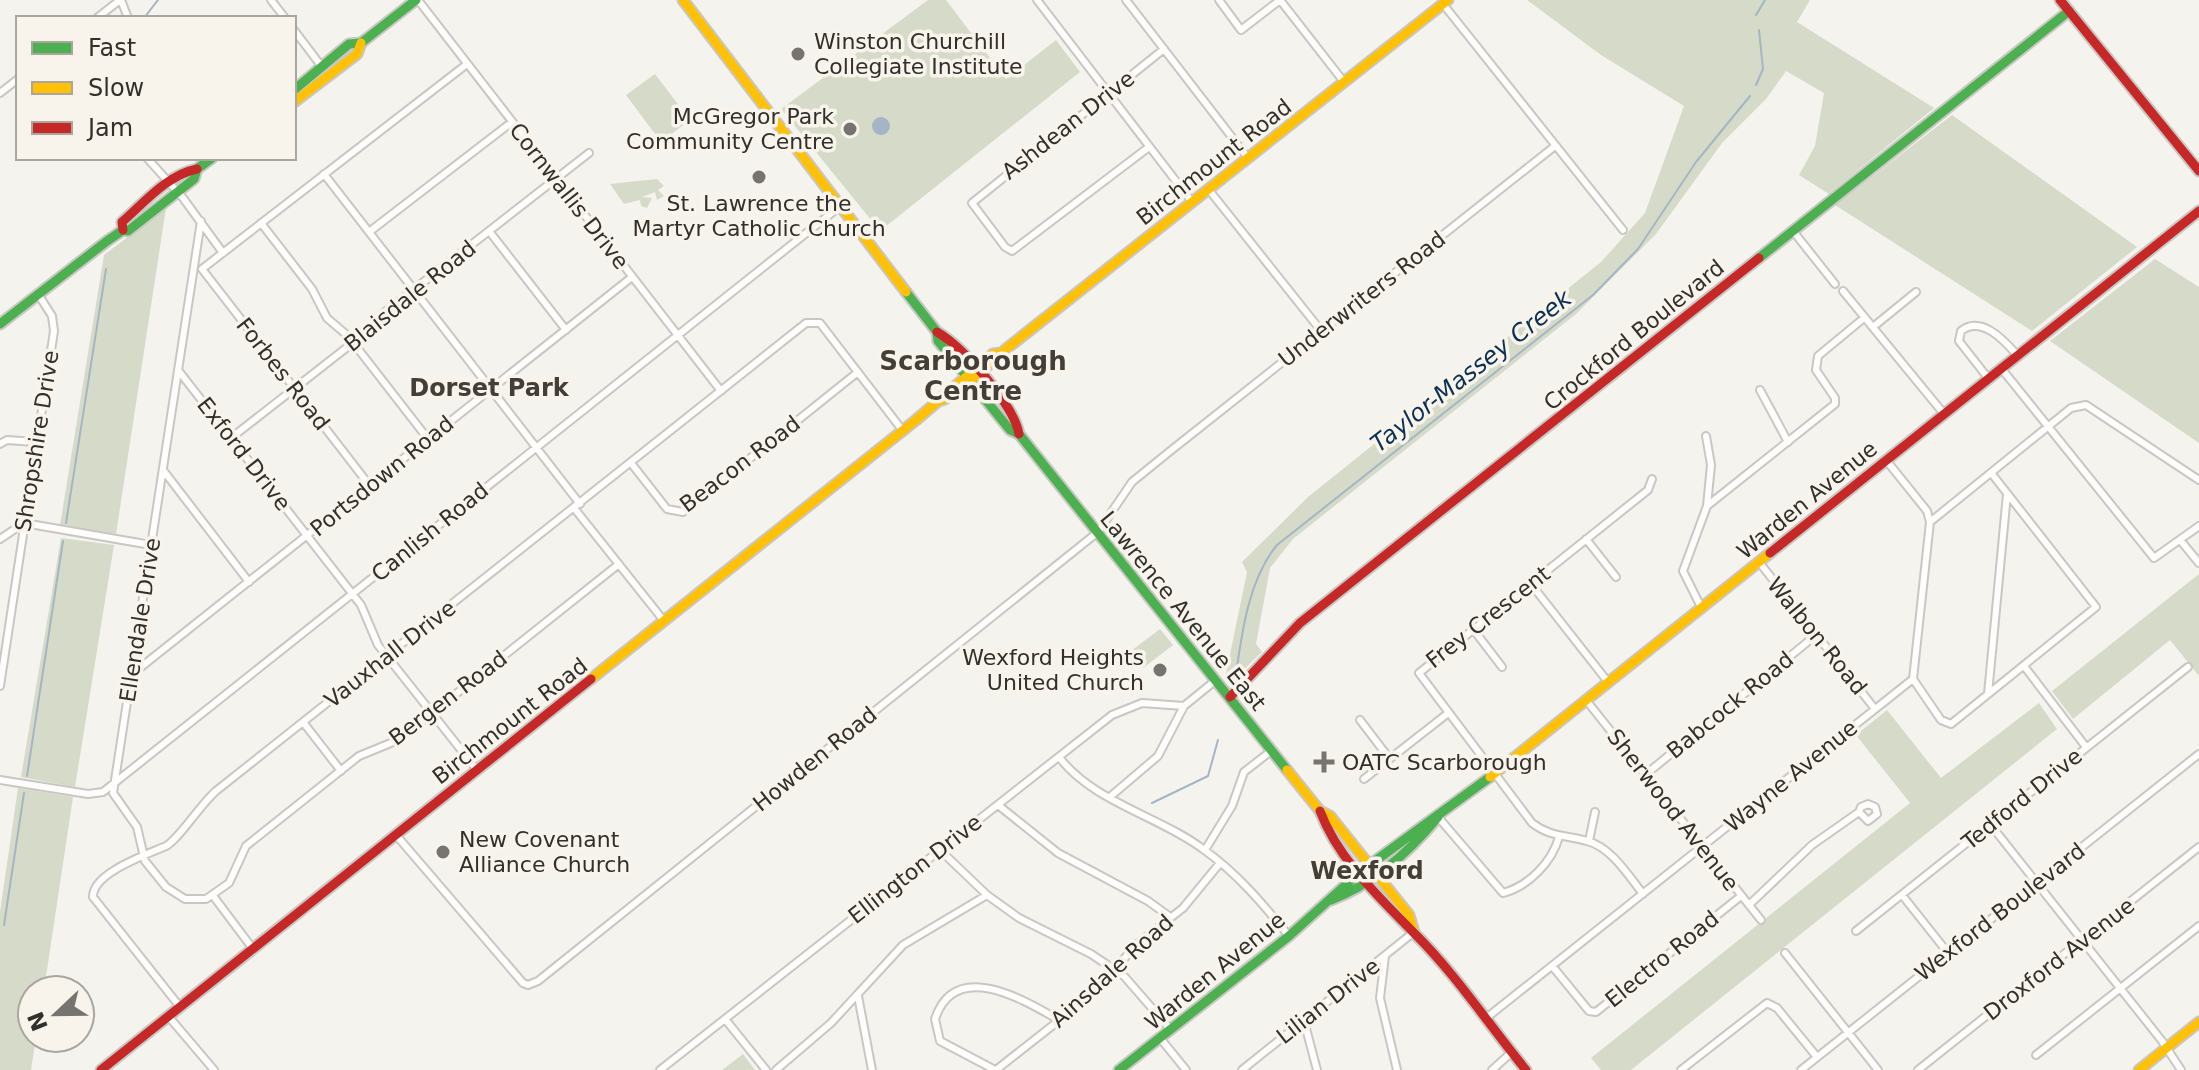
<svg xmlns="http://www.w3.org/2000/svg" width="2199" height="1070" font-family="'DejaVu Sans',sans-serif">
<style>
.green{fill:#d5dbc8}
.water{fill:#a4b5c5}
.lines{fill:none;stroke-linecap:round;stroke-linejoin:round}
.stream{stroke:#a4b5c5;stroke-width:2}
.street-casing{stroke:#c8c7c3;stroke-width:10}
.fast-casing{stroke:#c8c7c3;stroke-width:13}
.slow-casing{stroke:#c8c7c3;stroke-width:13}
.jam-casing{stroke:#c8c7c3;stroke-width:13}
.street{stroke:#fefdfc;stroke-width:6}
.fast{stroke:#4caf50;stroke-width:9}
.slow{stroke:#ffc107;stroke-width:9}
.jam{stroke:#c62828;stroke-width:9}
.poi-dot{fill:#767471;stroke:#f8f4eb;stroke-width:3}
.labels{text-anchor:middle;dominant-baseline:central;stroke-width:7;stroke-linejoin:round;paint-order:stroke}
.poi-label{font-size:22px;fill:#32302d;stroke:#f8f4eb;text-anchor:start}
.street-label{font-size:22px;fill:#32302d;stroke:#f8f4eb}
.water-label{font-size:24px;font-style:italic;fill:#0a3154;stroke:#f8f4eb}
.neighbourhood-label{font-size:24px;font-weight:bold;fill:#433f38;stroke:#f8f4eb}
.quarter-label{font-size:26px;font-weight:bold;fill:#433f38;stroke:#f8f4eb}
</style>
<rect width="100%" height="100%" fill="#f5f3ee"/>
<path class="green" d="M928,0H946L1006,79L1056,40L1080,72L880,231L781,109Z
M1527,0H1810L1797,22L1934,108L1829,194L1799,175L1815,146L1824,93L1786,71L1766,99L1722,143L1656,234L1576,314L1293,539L1270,568L1256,644L1262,652L1235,678L1226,674L1247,572L1242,562L1308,497L1601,262L1645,213L1684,106L1601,55Z
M655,74L690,120L661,142L626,95Z
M1952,115L2137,247L2032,331L1835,205Z
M657,179L664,186L658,190L664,196L657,200L655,192L642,197L652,198L647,208L641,206L640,200L624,204L610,184Z
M166,208L116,534L60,525L104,255Z
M2155,259L2199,287V443L2050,341Z
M61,538L114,545L75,787L21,777Z
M2199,574V676L2170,640L2073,719L2052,691Z
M1160,629L1173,645L1143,668L1131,651Z
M2039,703L2057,729L1631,1070H1601L1591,1058L1910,803L1856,735L1887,710L1941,778Z
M18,788L73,797L44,990H32V1038H36L31,1070H0V912Z
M743,1054L755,1070H722Z"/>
<path class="water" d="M872 126a9 9 0 1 1 18 0a9 9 0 1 1-18 0Z"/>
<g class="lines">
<path class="stream" d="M1756,15L1765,0
M144,18L158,0
M1756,85L1763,69L1759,30
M66,523L106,269
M1236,674C1242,631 1249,579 1277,545L1593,295L1638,249L1696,162L1750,96
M27,776L63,541
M1152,803L1208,776L1218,740
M4,925L24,793"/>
<defs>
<path id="street" d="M121,0L128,18
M271,0L285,18
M418,0L721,391
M1037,0L1192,202
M1126,0L1248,158
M1219,0L1241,30L1280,0
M1280,0L1344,82
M1443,4L1623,230
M97,18L120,0
M294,30L322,67
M0,93L18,79
M1149,147L1012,251L1005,247L972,203L1164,49
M147,158L183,198L223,253
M324,174L580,504
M1209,190L1322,332
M201,221L113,793L137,827L145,861L166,887L185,899H206L229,883L246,846L359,756L398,740L619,564
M261,223L312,289L327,318L348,336L428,439
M489,231L566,330
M1793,231L1835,284
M369,232L512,122
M202,269L467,64
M202,269L370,486
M1843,291L1944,414
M1873,327L1916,292
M2001,368L2154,558L2199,526
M178,370L361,605L378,645L477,770
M1988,378L1959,341L1961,331C1981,315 2004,340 2017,355
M1760,390L1788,442
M231,438L359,338L385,312L589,153
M0,444L7,440L36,442
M631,463L667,509L683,512L858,372
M163,470L249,582
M1707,506L1835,404V398L1816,370L1818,356L1864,318
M574,508L664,621
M1930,522L2071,408L2086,405L2199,480
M0,539L24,523L151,545
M1586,539L1616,577
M2181,541L2199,563
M1759,562L1875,709
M1531,584L1608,682
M1701,607L1683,571L1707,506L1711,465L1706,436
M1473,629L1502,667
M2024,666L2086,747
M131,675L632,277
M1913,679L1941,720L1951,724L2096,607L1992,474
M0,686L54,331L52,316L38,294
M1988,694L2007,494
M1586,700L1761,920
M1360,720L1389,758
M303,722L341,771
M1059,757C1093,802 1159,816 1203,849C1237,873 1263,904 1289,936
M1645,775L1816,635
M1364,779L1447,714
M0,780L88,794L103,792L839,207
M1111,796L1158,756L1184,706L1216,680
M998,805L1058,853L1148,901L1170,917
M1438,817L1503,893C1529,886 1552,862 1559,837
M1990,824L2162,1041L2181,1070
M396,835L523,983L528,985L538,981L1098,532L1132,482L1169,452L1555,146
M1589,841L1595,812
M940,850L987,895L1019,918L1091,954L1124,976L1170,1029
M1205,850L1232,806L1244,772L1271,751
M1643,894C1628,875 1611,847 1587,841C1566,835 1550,837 1532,823L1419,673L1648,490L1652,479
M1902,895L1948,953
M214,897L253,949
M1749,905L1812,845L1859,812L1861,807L1868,804L1875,807L1877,814L1868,821L1859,812
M1856,931L2188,667
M1785,953L1878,1070
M1385,956L1380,998L1397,1070
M1553,967L1589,1011L1596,1012L1741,896
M858,996L872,1070
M180,1007L93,897C92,873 148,854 166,846C178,840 200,805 216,791L806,323H820L903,431
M169,1017L214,1070
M725,1019L766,1070
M1485,1019L1913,679L1930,522L1927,511L1886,460
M1304,1021L1317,1070
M1160,1038L1186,1070
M2036,1055L2199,926
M660,1070L1112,715L1142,703L1184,706
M776,1070L831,1023L903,945L987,895
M995,1070L940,1041L935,1019C955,958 1024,1000 1059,1020
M996,1070L1094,993L1136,945L1183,908L1220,863
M1242,1070L1414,932
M1492,1070L1512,1052
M1681,1070L1767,1003L1777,1008L1817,1057
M1801,1070L2199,754
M1918,1070L2199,847"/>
<path id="fast" d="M294,90L349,44L361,43L416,0
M1759,258L2069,11
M906,292L937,332L938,341L1010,430L1019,434L1287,770
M0,324L107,241L123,230L128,231L194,179L197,169L212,158
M1331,900C1373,884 1410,851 1438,817
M1119,1070L1289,936L1360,872L1490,777"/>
<path id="slow" d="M683,0L906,292
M294,102L357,54L361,43
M942,400L956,394L1006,349L1448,0
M591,679L916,420L993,354L1001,353
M1287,770L1320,811L1330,816L1409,915L1414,932
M1490,777L1770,553
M2139,1070L2199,1022"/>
<path id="jam" d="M2060,0L2199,171
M123,230L122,222C144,203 167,175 197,169
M937,332C963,347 1014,405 1019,434
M1770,553L2199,211
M1230,697L1300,623L1759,258
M1320,811C1338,859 1378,896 1413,932C1455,973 1489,1025 1526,1070
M101,1070L591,679"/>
</defs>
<use href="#street" class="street-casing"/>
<use href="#fast" class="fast-casing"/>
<use href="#slow" class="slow-casing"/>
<use href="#jam" class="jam-casing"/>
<use href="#street" class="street"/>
<use href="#fast" class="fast"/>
<use href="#slow" class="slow"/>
<use href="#jam" class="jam"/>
</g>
<g class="poi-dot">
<circle cx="798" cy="54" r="8"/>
<circle cx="850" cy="129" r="8"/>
<circle cx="759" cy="177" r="8"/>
<circle cx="1160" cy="670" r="8"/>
<path d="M1320 750h8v8h8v8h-8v8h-8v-8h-8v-8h8z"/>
<circle cx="443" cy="852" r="8"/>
</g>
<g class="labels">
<g class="poi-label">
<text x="814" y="41">Winston Churchill<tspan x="814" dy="25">Collegiate Institute</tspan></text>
<text x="834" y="116" text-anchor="end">McGregor Park<tspan x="834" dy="25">Community Centre</tspan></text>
<text x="759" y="203" text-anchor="middle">St. Lawrence the<tspan x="759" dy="25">Martyr Catholic Church</tspan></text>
<text x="1144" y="657" text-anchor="end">Wexford Heights<tspan x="1144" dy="25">United Church</tspan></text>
<text x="1342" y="762">OATC Scarborough</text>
<text x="459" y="839">New Covenant<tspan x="459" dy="25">Alliance Church</tspan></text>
</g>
<g class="street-label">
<text transform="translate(1068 125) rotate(-38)">Ashdean Drive</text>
<text transform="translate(1214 162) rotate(-38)">Birchmount Road</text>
<text transform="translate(569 196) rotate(52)">Cornwallis Drive</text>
<text transform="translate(410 296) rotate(-39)">Blaisdale Road</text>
<text transform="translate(1362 299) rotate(-38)">Underwriters Road</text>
<text transform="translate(1634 335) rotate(-39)">Crockford Boulevard</text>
<text transform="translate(283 374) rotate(52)">Forbes Road</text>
<text transform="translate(37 441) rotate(-81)">Shropshire Drive</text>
<text transform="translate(244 454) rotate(52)">Exford Drive</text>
<text transform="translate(740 464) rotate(-37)">Beacon Road</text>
<text transform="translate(382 476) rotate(-39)">Portsdown Road</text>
<text transform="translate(1807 500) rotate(-39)">Warden Avenue</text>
<text transform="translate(430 532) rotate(-39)">Canlish Road</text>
<text transform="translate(1183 611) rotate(51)">Lawrence Avenue East</text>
<text transform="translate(1488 617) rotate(-38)">Frey Crescent</text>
<text transform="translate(140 620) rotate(-81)">Ellendale Drive</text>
<text transform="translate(1817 636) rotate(51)">Walbon Road</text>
<text transform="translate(390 654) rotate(-38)">Vauxhall Drive</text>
<text transform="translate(448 698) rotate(-37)">Bergen Road</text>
<text transform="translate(1730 705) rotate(-39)">Babcock Road</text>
<text transform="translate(510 721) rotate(-38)">Birchmount Road</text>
<text transform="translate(815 759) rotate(-39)">Howden Road</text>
<text transform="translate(1791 776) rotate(-39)">Wayne Avenue</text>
<text transform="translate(2022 799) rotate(-39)">Tedford Drive</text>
<text transform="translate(1673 810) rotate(52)">Sherwood Avenue</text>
<text transform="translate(915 869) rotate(-38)">Ellington Drive</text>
<text transform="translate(2000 912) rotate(-38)">Wexford Boulevard</text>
<text transform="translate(1662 959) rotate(-39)">Electro Road</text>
<text transform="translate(2059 959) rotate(-38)">Droxford Avenue</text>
<text transform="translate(1112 971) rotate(-42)">Ainsdale Road</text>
<text transform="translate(1215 971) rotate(-39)">Warden Avenue</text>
<text transform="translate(1328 1001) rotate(-38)">Lilian Drive</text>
</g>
<g class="water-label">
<text transform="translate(1471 371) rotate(-38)">Taylor-Massey Creek</text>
</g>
<g class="neighbourhood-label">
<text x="489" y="388">Dorset Park</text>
<text x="1367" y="871">Wexford</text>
</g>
<g class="quarter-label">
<text x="973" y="361">Scarborough<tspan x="973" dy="30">Centre</tspan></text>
</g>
</g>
<rect x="16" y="16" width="280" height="144" fill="#f8f4eb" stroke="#a9a69f" stroke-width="2"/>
<rect x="32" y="42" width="40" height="12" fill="#4caf50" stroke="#a9a69f" stroke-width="2"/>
<text x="88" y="56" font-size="24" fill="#32302d">Fast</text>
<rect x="32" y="82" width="40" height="12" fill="#ffc107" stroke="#a9a69f" stroke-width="2"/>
<text x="88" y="96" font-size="24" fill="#32302d">Slow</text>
<rect x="32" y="122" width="40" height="12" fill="#c62828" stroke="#a9a69f" stroke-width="2"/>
<text x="88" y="136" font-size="24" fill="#32302d">Jam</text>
<g transform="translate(56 1014) rotate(248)"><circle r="38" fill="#f8f4eb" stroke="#a9a69f" stroke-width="2"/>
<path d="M0-6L14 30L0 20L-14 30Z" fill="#767471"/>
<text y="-12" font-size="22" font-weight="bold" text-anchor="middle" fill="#32302d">N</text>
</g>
</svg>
